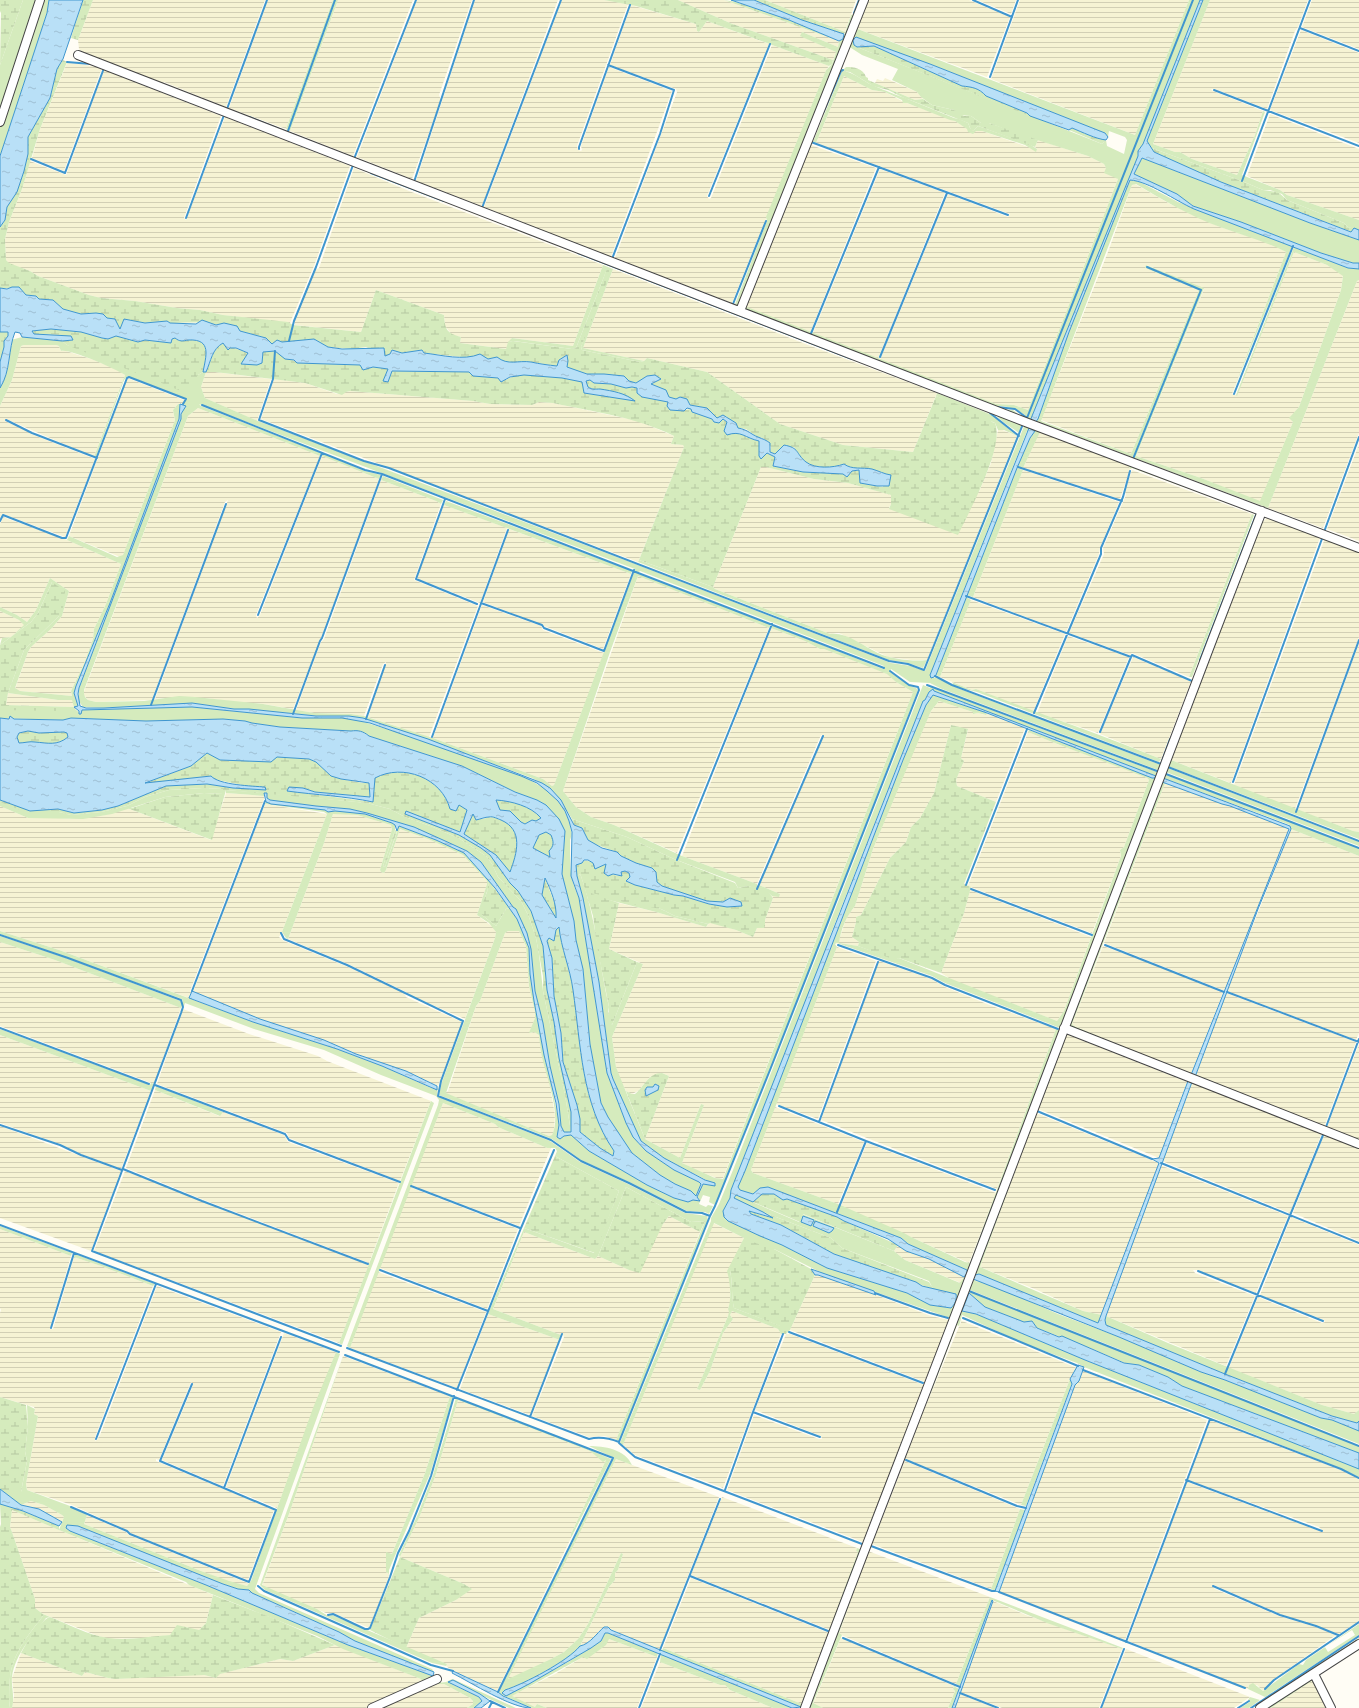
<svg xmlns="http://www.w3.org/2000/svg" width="1359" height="1708" font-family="'IBM Plex Serif',serif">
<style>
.farmland{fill:url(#farmland-rules)}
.grass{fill:#d5ebbd;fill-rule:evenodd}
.wetland{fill:url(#wetland-marsh)}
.water{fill:url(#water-ripples);stroke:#3f96cf;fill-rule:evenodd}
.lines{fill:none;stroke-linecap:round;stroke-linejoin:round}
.stream{stroke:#3f96cf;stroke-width:2}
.minor-casing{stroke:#444;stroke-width:10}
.minor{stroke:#fff;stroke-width:8}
</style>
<defs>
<pattern id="farmland-rules" width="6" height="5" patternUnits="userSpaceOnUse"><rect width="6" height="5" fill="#f6f3d4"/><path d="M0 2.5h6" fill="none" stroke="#d2cfb5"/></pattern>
<pattern id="wetland-marsh" width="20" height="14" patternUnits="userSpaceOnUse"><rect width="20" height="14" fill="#d5ebbd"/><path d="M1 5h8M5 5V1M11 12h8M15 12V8" fill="none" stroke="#b6c8a1"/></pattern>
<pattern id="water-ripples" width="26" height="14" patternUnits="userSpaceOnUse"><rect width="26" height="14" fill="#b9e0f7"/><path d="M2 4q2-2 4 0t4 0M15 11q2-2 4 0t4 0" fill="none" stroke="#9ebfd3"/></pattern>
</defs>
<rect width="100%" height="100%" fill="#fffdf5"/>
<path class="farmland" d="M93,0H265L226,107L164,82L160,84L82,52L79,49L78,40Z
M268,0H333L286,129L229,108Z
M338,0H413L353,156L290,131Z
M417,0H472L439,95L441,100L412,179L357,157Z
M475,0H558L482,206L416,181Z
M562,0H604L628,4L577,146L578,150L581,151L582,150L581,146L609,67L672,91L611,257L484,207Z
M678,0H724L839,41L838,47L802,32L801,36L836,52L833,60L730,23Z
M765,0H856L845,32Z
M867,0H969L1010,17L987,77L855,28Z
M977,0H1016L1011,14Z
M1020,0H1189L1135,135L991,79Z
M1210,0H1308L1298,27L1295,31L1267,109L1215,89H1211L1213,91L1263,111L1255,135L1237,175L1192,159L1180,152H1175L1153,144Z
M1312,0H1359V49L1302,27Z
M631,5L696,24L697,31L699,32L707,21L769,44L707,196L709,199L711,198L772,45L829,66L826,70L732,303L615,258L677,92L676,89L610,65Z
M1301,30L1359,53V143L1270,110Z
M67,63L80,64L102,68L64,171L32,158L40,129Z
M104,70L221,116L184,218L186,220L225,117L350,166L314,266L290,323L223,315L200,310L177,308L135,301L101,298L89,295L38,276L30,271L9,264L6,260L5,239L9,222L22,189L30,161L66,175Z
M844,76L872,90L885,92L904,102L955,121L968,129L982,131L1034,149H1037L1035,147L1038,140L1088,156L1104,164L1106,168L1118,179L1028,410L1014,405L996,404L880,360L948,194L1008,217L1010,214L816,143Z
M885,78L917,92L923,99L915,100L875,83L877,79L883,81Z
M1270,114L1359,149V220L1287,195L1280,190L1247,176Z
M808,145H811L876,168L810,333L746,307V303Z
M354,168L409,191L603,265L573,346L512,338L506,349L460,343L461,337L452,335L445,326L444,315L376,290L361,332L295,325V321L315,270L319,268Z
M880,169L945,193L878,359L813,333Z
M1135,184L1170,204L1220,227L1272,244L1286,252L1232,394L1237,395L1294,252L1327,265L1343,275L1341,290L1299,407L1290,418L1293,422L1260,502L1201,478L1136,456L1204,289L1147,265L1145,268L1199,290L1131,454L1041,420L1108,252L1132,185Z
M613,269L808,345L937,393L913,452L843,445L780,424L707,372L647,358L644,361L583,348Z
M1359,280V433L1323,528L1268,508L1357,281Z
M24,345H56L59,346L61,351H66L94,360L120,371L125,375L94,457L6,419L5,421L29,432L31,434L95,459L65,537L3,514L0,518V406L12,380L21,346Z
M206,372H215L271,379L257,421L205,398L201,387Z
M127,379H130L184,400L183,404H178L173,410L175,420L123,555L120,557L69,536Z
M274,379L305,383L337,394L350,391L473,401L490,404L532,405L539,402L553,403L638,421L674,436L671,444L683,445L684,447L638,562L261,419Z
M198,408L320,456L256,615L257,618L260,615L322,456L379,479L321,638L293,709L263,704L236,702L205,698H164L155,699L228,500L225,502L152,700L96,702L88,700L83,694L188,416Z
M1000,429L1017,436L927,660H911L888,657L839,633L830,634L715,589L713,587L761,467H766L814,479L848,483L892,495L891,504L889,508L979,492L991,463L998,430Z
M1040,431L1128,464L1130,469L1120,499L1023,468Z
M1359,444V541L1327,529Z
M1023,470L1119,502L1100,548L1099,554L1066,632L973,597Z
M1132,470L1252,514L1189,677L1132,653L1130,655L1069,633L1104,554L1103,548L1126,495L1125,491Z
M381,480L436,501L441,504L414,580L478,606L429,737L368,717L386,662L383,664L364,716L351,714L314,713L296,710L321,642L324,639Z
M444,505L507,528L480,603L418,579L417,577Z
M3,517L67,540L121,564L106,604L94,629L93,639L84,664L71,691L72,696L20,691L15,689L28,652L31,647L52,628L62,616L69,591L50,578L36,610L27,622L17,615L0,607V524Z
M1268,517L1321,535L1231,783L1171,760L1259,525Z
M509,529L631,574L603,649L483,602Z
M1325,538L1359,551V637L1295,809L1234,785Z
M638,576L769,628L677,853L614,825L591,817L576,807L563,791Z
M971,600L1065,634L1033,712L976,689L972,690L940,677Z
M482,605L541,626L543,630L604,653L554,785L552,786L543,779L433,738Z
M0,611L19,620L25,625L11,637L2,638L0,640Z
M771,628L805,641L820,649H824L888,674L896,682L913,692L723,1178L719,1179L696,1170L682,1163L704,1105L701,1104L680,1158L645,1139L669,1076L662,1073L650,1077L638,1091L632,1094L626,1091L620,1079L616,1067L612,1037L643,964L609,949L619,903L656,912L706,927L710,922L736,930L753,937L757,928L765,926V920L773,898L772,896L780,894L759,885L824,736L821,735L757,884L682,856Z
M1068,636L1129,657L1098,733L1037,713Z
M1359,643V832L1353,831L1298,810Z
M1133,657L1191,681L1161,759L1100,734Z
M8,693L58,700H73L74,707L6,705Z
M939,701L973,712V714L978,713L985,715L987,713L1025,728L996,802L957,786L956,780L964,761L961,758L968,730L951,725L934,793L920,818L911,827L906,842L890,858L861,915L856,917V922L852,937L859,942L858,946L838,943L845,922L849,914L855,906L873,849L912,755L931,711Z
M1028,732L1057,744L1136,773L1147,778L1149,780L1124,847L1120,850L1121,856L1092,933L968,886Z
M1165,783L1222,804L1230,806L1289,829L1225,991L1104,943Z
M226,793L264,796V799L190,991L191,992L189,998L59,950L0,931V806L28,818L48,817L70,819L105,815L127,808L211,840Z
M265,804L327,814L282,932L279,937L284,941L348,967L404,993L406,997L462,1022L438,1086L406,1071L356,1054L324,1040L260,1019L193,992Z
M335,813L357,815L391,825L392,829L380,870L381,872L384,873L386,870L400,829L428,839L463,855L487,881V884L477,915L493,927L496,932L495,938L465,1019L409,995L406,992L348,964L288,939L324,843L333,814Z
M1291,829L1359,856V1033L1356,1040L1227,991Z
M970,890L1091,937L1064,1011L1057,1021L952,980L941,973L964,913Z
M508,931H519L526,946L529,986L535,1012V1018L530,1033L534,1032L539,1035L541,1050L549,1081L555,1115L554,1130L552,1135L549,1136L445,1093L448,1091L476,1006L480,1001L505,933Z
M0,942L55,960L181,1008L154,1084L0,1026Z
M1103,946L1163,968L1223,993L1191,1075L1074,1026L1072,1024Z
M837,947L876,961L818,1119L776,1104Z
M879,961L931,979L945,987L992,1006L1056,1029L997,1189L821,1120Z
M1226,993L1356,1042L1324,1127L1195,1077Z
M183,1009L249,1034L318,1056L327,1061L431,1101L400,1181L289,1138L287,1133L157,1084Z
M1066,1034L1187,1082L1159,1158L1038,1109Z
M0,1035L151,1091L121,1169L81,1154L60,1144L0,1123Z
M1359,1044V1140L1327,1127Z
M1192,1082L1322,1133L1290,1213L1162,1161Z
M155,1090L219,1116L223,1112L284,1135L288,1142L399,1183L369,1263L204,1200L126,1168Z
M443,1103L495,1124L498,1127L547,1148H551L519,1226L411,1185Z
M775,1107L864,1142L838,1204L753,1173L751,1170Z
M1036,1113L1159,1163L1102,1315L1083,1311L1037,1290L980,1267Z
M0,1126L121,1171L91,1251L0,1218Z
M1324,1135L1359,1149V1241L1293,1213Z
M867,1143L996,1193L969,1263L841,1206Z
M1160,1165L1288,1216L1256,1293L1197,1270H1193L1195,1273L1255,1296L1226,1366L1106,1316Z
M125,1171L369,1265L339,1343L94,1251Z
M410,1187L518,1229L487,1309L380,1268Z
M669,1216L700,1232L616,1440L605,1436L589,1437L532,1416L564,1337L563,1334L561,1335L493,1309L524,1232L595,1259L598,1256L629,1270Z
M1291,1217L1359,1245V1410L1354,1414L1322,1405L1229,1368L1258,1297L1322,1323L1325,1322L1324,1320L1260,1295Z
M713,1223L744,1238L728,1271L730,1280V1303L728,1309L730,1312L728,1316L697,1389L700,1390L710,1371L723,1333L733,1319L730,1315L732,1311L778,1329L781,1334L723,1488L635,1455L623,1445Z
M0,1229L71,1256L50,1329H53L74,1257L101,1266L153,1286L95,1437V1441L97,1440L100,1435L157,1286L281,1332L223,1486L162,1460L192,1388L193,1384L191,1382L159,1460L156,1459V1461L274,1510L248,1580L132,1534L127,1530L72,1505L27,1490L26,1484L38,1416L34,1414L35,1409L34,1407L0,1397V1313L1,1310L0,1308Z
M898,1245L906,1251L929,1259L964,1277L961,1283L905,1260L894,1251Z
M378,1272L486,1312L457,1388L350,1348Z
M815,1275H818L876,1295L931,1316L949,1320L925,1382L790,1330Z
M488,1314L560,1340L530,1415L460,1389Z
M960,1320L1077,1368L1070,1379L1021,1505L905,1459L921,1417L961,1322Z
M284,1333L336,1352L277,1508L226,1487Z
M786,1334H790L924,1385L863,1542L727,1490L754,1415L819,1439H822L821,1436L755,1410Z
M343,1356L450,1396L425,1473L392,1554L386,1553V1572L389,1574V1576L370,1627H367L333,1613H326L262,1586L289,1514Z
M1083,1371L1207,1420L1125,1640L999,1592L1075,1385L1079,1381Z
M458,1400L590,1451L603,1461L606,1460L571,1534V1538L497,1691L453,1671L446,1666L447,1664L406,1648L419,1618L456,1600L471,1589L464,1584L400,1557L419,1518L435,1477Z
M1210,1420L1341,1470L1359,1479V1621L1339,1634L1280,1614L1214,1585L1212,1586L1215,1589L1279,1616L1316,1627L1336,1635L1274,1679L1263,1691L1257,1685H1249L1248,1689L1128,1641L1187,1482L1322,1532L1323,1531L1319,1527L1188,1480Z
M616,1459L719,1497L659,1650L610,1629L608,1627L599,1631L594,1637L583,1646H580L609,1587L615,1580V1573L618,1570L623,1554L621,1553L588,1624L578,1639L564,1652L551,1659L510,1680L507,1679Z
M905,1461L1020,1509L991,1589L872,1544Z
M722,1497L857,1548L856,1551L858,1552L830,1630L691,1575Z
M31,1501L44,1505L62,1515L64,1517L62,1522L39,1509L21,1505Z
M12,1510L213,1595L206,1623L199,1630H193L187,1627L174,1631L170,1635L149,1638L109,1639L98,1636L43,1614L35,1608V1599L12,1532L10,1527Z
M87,1515L126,1532L129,1535L250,1584L247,1586L229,1582L201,1571L84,1524Z
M868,1551L990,1597L956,1684L839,1634Z
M691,1578L829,1633L802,1704L663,1648Z
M993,1601L1026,1615L1122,1649L1099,1708H1002L960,1692Z
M841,1638L954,1686L953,1689L955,1691L948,1708H823L813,1704Z
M609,1639L657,1657L637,1708H547L537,1704L535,1707L511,1696L555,1674L583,1657Z
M335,1645L421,1679L423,1682L366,1708H12L14,1696L12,1678L21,1653L82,1676L85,1672L108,1678L115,1679L180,1675H204L216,1678L219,1674L280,1659L293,1661Z
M1126,1649L1250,1697L1234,1708H1102Z
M660,1662L720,1685H725L730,1690L773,1708H641Z
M1313,1680L1317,1691L1328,1708H1271Z
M429,1684H444L470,1698L473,1701V1704L467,1708H375Z
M960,1694L995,1708H955Z"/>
<path class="grass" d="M23,0H37L0,113V65Z
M42,0H49L47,13L0,156V127Z
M333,0H338L290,131L286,129Z
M1189,0H1200L1143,144L1138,151L1139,156L1030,421L997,409L1013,410L1024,419L1025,415C1015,408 1007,406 995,406L734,307L767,221L766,217L826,70L832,64L836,52L800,36L802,32L838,47L839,41L843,39L851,15L854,14L855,28L1135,135ZM854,45L891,51L930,64L1105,133L1108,137L1109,131L1125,137L1127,140L1124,154L1107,146L1106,140L1102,144L857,47ZM848,46L862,55L898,69L892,80L917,92L921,97L932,105L954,110L959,115L971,116L981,123H989L1021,135L1088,156L1104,164L1106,168L1104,173L1118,179L1028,410L1014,405L996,404L747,307L746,303Z
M1203,0H1210L1153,144L1175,152H1180L1192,159L1237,175L1255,135L1263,111L1265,112L1242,175L1280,190L1287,195L1359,220V230L1348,227L1344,223L1287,200L1282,194L1270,190H1263L1242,181L1149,147L1147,141Z
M842,71C853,72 859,78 868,83C873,86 907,99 910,100L954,118L959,119L968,123L970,128L973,131L978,126L981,127L1031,145L1037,149L1036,152L1025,145L982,131H976L973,134L968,132L967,129L955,121L950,120L907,103H903L902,100L885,92L872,90L844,76L816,143L813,142Z
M1142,158L1310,223L1359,240V263H1353L1321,253L1241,222L1193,206L1177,194L1134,174Z
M1130,180L1138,181L1178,202L1292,246L1232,394L1286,252C1265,241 1242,235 1220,227C1190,216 1163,200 1136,184L1132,185L1041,421L1131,454L1199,290L1145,268L1146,265L1204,288L1136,456L1201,478L1260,501L1293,422L1289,418L1299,407L1341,290L1343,276L1327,265L1294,252L1237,396L1236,395L1294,247L1348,268L1359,269V280L1357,281L1268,508L1036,421L1069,332Z
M603,265L613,269L583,348L644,361L640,362L582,350L581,347L607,269L576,348L572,349L514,341L508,342L512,338L573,346Z
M22,337L62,341L67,345L198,375L203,372H206L201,387L205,398L258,421L638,565L891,663L911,666L925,671L1025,424L1040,432L1023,468L1018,466L1030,438L1033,434L1027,431L930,675V677C940,677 951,686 960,689L1161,765L1158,770L942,689L930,683L910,682L891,669L890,672L910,686L916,688L918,690L770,1070L715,1205L709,1202L710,1197L703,1195L699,1204L706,1207L708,1205L713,1206L709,1214L705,1212L687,1211L629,1182L581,1160L552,1139L439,1095L442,1082L495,938L496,932L489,923L477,915L487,884V881L463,855L428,839L400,829L386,870L384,873L381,872L380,870L392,829L391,825L357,815L333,814L324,843L288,939L286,938L282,932L327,814L324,812L265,804L266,802L365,814L392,823L395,825V830L383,866L385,867L399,826L436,840L464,853L489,881C488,895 482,899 482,915L496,926L506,909L509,908L517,919L529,948L530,974L534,1001L562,1137L564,1136L571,1135L589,1151L647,1185L674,1198L688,1202L693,1200H700L697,1197L703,1184L710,1185L712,1183L664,1158L641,1141L613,1079L611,1073L599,982L583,898L577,876L580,874L581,876C596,918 599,963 609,1007L608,1012L612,1025L637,962L643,964L612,1037L616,1067L645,1139L680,1158L701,1104L704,1105L682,1163L715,1178L723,1179L913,692L896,682L887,674L824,649H820L805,641L771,628L772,625L883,669L884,666L640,571L638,573L771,624L769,628L638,576L610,652L563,791L576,807L591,817L614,825L682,856L757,884V888L759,885L780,894L779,897L772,896L766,891L748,886L738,888L735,882L674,859L627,837L572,819C561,799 552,788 532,778L383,724L349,716H316L249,709H234L192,703L104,708L83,707L78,700L79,688L181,419V415L185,406L183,404L187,399L128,376L124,380L96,457H94L125,375C117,369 68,348 61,351L59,346L56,345H24L21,346L12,380L0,406V388L9,364L11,340ZM199,404L635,569L554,785L552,786L543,779L433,738L364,716L351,714L314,713L263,704L195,697L179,696L144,701L96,702L88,700L85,697L84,694V690L188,416L198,408L320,456L321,453L201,406ZM508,931H519L526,946L529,986L535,1012V1018L529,1033L534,1032L539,1035C540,1045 541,1055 544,1065C549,1084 561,1117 552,1135L549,1136L446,1093L476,1006L480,1001L505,933Z
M937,393L992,415L1017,436L1004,430H998L995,423L936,396Z
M178,404H180L179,419L110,603L76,686L78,706L74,707L72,700H58L8,693L24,650L59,616L52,582L38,613L31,622L0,645L2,638L11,637L24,625L19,620L0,611V607L17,615L27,622L36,610L50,578L69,591L62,616L52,628L31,647L28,652L15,688L20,691L72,696L71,691L84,664L93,639L94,629L106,604L121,564L67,540L69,536L117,557L123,555L175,420L173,410Z
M993,412L1023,423L1019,433L1003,422Z
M322,453L365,471L381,475L379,479L322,456Z
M1128,464L1258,511V514L1132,468L1130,469Z
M1017,468L1023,470L973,597L967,595Z
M383,476L443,500L441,504L436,501L381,480Z
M446,501L632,571L631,574L444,505Z
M1252,514L1254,515L1192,677H1189Z
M639,560L713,587L715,589L830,634C847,632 863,646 878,653C890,659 914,662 927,660L923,668L908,663L889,660L638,562Z
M966,597L971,600L940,677L936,675Z
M952,682L972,690L976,689C1037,713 1100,734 1161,759L1159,762L977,692L954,686Z
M923,685L930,688L931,687L1157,772L1156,776L934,691V689L929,692L925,700L923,701L828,941V945L731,1190L730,1198L723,1211L738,1225L747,1230L782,1245L827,1268L907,1293L931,1305L950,1308L954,1305L956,1295L933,1289L929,1281L842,1248L831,1238L763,1212L734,1199L736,1195L799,1222L802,1214L894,1251L905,1260L960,1283L967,1273V1270L908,1244L901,1238L768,1187L760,1188L753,1194L740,1190L738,1187L745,1171L903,760L926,705L933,694L987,713L986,715L978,713L973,714V712L939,701L931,711L873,849L855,906C846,917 841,929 839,943L858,946L895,959L899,958L1057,1021L1064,1011L1121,856L1120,850L1124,847L1149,780L1147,778C1107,762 1067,749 1028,732L1029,730L1155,778V782L1060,1028L945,983L932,976L837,943L835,944L837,947L751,1170L753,1173L838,1204L904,1233L911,1237L965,1262L970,1263L1056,1029L1060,1031L864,1545H862L950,1318L824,1274L774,1249L730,1271C733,1283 731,1294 734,1308L781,1326V1334L778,1329L732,1311L730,1315L733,1319L723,1333L710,1371L700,1390L697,1389L728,1316L729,1312L728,1309C732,1299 730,1281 727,1271L744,1238L714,1223L623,1445L620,1443L711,1221V1218L719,1204L733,1170Z
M192,707L302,718H342L357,720L419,739L521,776C545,786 568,803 571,831C572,834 571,837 570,840C570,851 570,864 571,874C572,882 576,891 579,898L607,1073L626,1123L639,1144L646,1151L674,1170L699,1182L701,1184L696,1196L691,1191L675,1184L660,1175L632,1153L608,1117L601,1103L590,1044L583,970L576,940L574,921L562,874L565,831L546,805L537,800L515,792L462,766L369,736C363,731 358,730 351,731L280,727L252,723L245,721L223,719L146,721L71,718L63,720L0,718V710L75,709L81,714V710Z
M1171,760L1353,831L1359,832V839L1168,766Z
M1168,768L1359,842V846L1166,772Z
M1164,774L1359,848V856L1291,829L1290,825L1163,778Z
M1161,781L1165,783L1072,1024L1074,1026L1195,1077L1069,1027Z
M204,788L224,789L223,794L204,793L165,797L112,814L83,819L28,818L0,806V802L59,812L71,815L101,812L127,806L145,797L169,790Z
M226,790L264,793V796L226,793Z
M267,793L367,803L390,809L405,817L433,827L460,839L486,856L492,864L498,877L521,901L529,917L536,938L539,954L543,991L565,1095L571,1132H564L561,1126L559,1104L550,1066L543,1023L535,991L531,949L516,909L513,907L481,862L467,851L443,840L414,827L367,813L350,809L316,806L269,800L267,798Z
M594,892L661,909L675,916L708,924L706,927L656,912L597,897L591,894Z
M0,931L59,950L253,1022L337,1049L382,1066L429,1087L436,1090L438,1086L437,1096L550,1141L580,1162L628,1184L685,1213L707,1216L708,1220L619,1441L616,1440L705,1221L691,1222L626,1187L598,1256L595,1259L524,1232L493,1309L561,1335L560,1340L488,1314L524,1228L594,1253L619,1191L555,1156L557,1151L555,1148H547L498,1127L495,1124L443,1103L350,1348L347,1346L438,1105L439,1100L436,1096L381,1075L324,1050L254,1029L185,1003L184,1006H182L181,1008L55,960L0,942V936L69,959L183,1002L182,999L0,934Z
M0,1029L150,1085L151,1083L154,1084L151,1091L0,1035Z
M156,1086L223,1112L220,1116L155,1090Z
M431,1101L434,1103L342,1345L339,1343Z
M1036,1113L980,1267L1083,1311L1102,1315L1098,1323L979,1274L975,1281L982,1282L1015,1295L1058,1314L1119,1337L1201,1372L1225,1380L1321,1418L1332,1420L1359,1431V1444L970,1290L968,1291L1359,1446V1453L1182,1386L1168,1377L1139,1365L1125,1363L1090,1348L1037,1328L1032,1321L1024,1322L985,1307L969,1294L962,1311L976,1314L1085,1360L1359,1469V1477L1342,1469L1084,1367L1077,1363L1023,1343L962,1315L959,1326L957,1325L932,1390L919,1415Z
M0,1226L72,1253L71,1256L0,1229Z
M75,1254L155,1284L153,1286L101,1266L74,1257Z
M1106,1316L1168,1343L1322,1405L1354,1414L1359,1410V1421L1357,1423L1332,1416L1225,1374L1106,1325L1105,1320Z
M336,1352L340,1354L255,1589L259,1593L432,1669L434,1672L355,1641L339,1632L252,1593L249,1590L238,1589L223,1584L70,1531L206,1585L348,1645L433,1676L423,1682L421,1679L343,1649L317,1636L189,1585L186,1582L59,1530L64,1517L62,1515L44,1505L31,1501L21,1505L4,1492H21L27,1461L25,1451L28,1427L27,1405L35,1409L34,1414L38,1416L26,1484L27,1490L70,1506L87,1515L84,1524L201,1571L229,1581L247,1586L251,1581L313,1408Z
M343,1356L289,1514L262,1585L317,1609L328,1616L332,1615L447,1664L446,1666L432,1663L265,1590L260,1585Z
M1070,1379L1072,1383L1026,1506L1021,1505Z
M450,1396L453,1397L452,1401L430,1474L397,1551L389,1570V1574L386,1572V1552L392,1554L425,1473Z
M456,1398L555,1435L611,1459L571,1538V1534L606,1460L603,1462L590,1451L458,1400L435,1477L419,1518L400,1557L399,1555L418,1514L433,1475Z
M589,1446C604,1446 625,1449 632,1465L616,1459L508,1679L551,1659L564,1652L578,1639L588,1624L621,1553L623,1554L618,1570L615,1573V1580L609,1587L580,1646C568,1661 524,1684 505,1690L506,1695L568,1662L601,1641L605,1633H609L658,1653L657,1657L609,1639L606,1645L587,1659L583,1657L512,1696L535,1707L537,1704L547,1708H531L498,1693L614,1458Z
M1020,1509L1025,1510L995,1591L991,1589Z
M857,1548L863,1550L804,1708H800V1707L662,1651L663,1648L802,1704L858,1552L856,1551Z
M868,1551L839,1633L842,1635L813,1703L823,1708H808Z
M990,1597L1123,1648L1122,1649L1047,1623L992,1600L960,1686L956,1684Z
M43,1614L50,1617L46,1618C33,1635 15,1654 12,1677C11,1687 15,1696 12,1708H9C11,1697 9,1687 10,1677C13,1653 29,1634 43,1616Z
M1359,1624V1635L1265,1697L1248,1689L1249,1685L1253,1683L1263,1691L1299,1664L1303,1665L1306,1660ZM1352,1630L1355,1635L1328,1652L1325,1647Z
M1359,1638V1641L1269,1699L1266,1697Z
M661,1654L792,1708H773L730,1690L725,1685H720L660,1662Z
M1312,1677L1313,1680L1271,1708H1263Z
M452,1679L455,1680L516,1708H509L481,1695L449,1683L479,1697L482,1701L474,1708H467L473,1704V1701L470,1698L444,1684H429L446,1682Z
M954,1686L959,1689L952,1708H948L955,1691L953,1689Z
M1250,1697L1260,1700L1249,1708H1240L1250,1702L1248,1700Z"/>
<path class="wetland" d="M0,0H23L0,65L1,13L0,11Z
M83,0H93L78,40L71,38Z
M604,0H678L730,23L833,60L832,64L829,66L707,21L699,32L697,31L696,24L636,6Z
M724,0L736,2L789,20L839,41Z
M754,0H765L845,32L844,34L802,20Z
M874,46L962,86C972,87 979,88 986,96L1027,113L1030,116L857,47Z
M63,60L67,62L40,129L22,189L9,222L5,239L6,260L9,263L30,271L38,276L89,295L101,298L135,301L177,308L200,310L223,315L288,322L293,325L361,332L376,290L444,315C445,330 447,333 461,337L460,343L506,349L508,342L513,341L572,349L576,348L607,269L611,271L581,347L582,350L640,362L644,361L647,358L707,372L780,424L843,445L913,452L936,396L988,416L992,422L995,423C1005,446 969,512 958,535L889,509L891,504V495L848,483L814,479L766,467H761L713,587L639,560L684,447L683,445L671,444L674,436C636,417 594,412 553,403L539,402L532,405L490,404L473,401L350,391L346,392L342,395L305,383L215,372H206C211,361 212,350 223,343C231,348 239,349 248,353L242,363L263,358V352L275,351C281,357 290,357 297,363L360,365L363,370L373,367L389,369L384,381H388L392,371L469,372L473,376L491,377L506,380C521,369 564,376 582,382L584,393L609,397L620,393C610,391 595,391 587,387L586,381L590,380L594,383L611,384L626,388L632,387L637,388L642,397C648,398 665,400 668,402C672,404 675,408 678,411L691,409L692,412L712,419L714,422L723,419L727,422L724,431L727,434C741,430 745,438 759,441V456L767,453L775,457L773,466L803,472L849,474L852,471L859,470L860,483L883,487L886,474C872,468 854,471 844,464C833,468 815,469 806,462C801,458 797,452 794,447L775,454L770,452L771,447L763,438L757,437L746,429L738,428L726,416L717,418L707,408L690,405L669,397L659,387L651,384L661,379L655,375L647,376L637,383L629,381L624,376L604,374H587L557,366L530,362H520L514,363L488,359L480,355L471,358L424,353L422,350L402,353L392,350L390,354L385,356L366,347L353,349L328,347L314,339L272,344L266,338L240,331L224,323L216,325C205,321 182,323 170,323L167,321L145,323L124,319L120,329L107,318L96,313L81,314L63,309L53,300L39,299L36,296L25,295L19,287C12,287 7,289 0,288V227L5,220L7,207L28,144V137L50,98L57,69Z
M846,67C854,67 863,68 866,77L868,78V80L915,100L923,99L932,105L954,110L964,116H971L981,123H989L1038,140L1035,147L981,127L978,126L973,131L971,130L968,123L910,100L906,99L888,90L873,86L850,72L842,71Z
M1072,128C1082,132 1096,139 1106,140L1102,144L1069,130Z
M1149,147L1242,181L1263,190L1278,192L1287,200L1344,223L1348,227L1354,228L1352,232L1221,182L1154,152Z
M51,329L82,332L102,338L108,339L116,335L138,342L145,340L171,343L172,339L175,338C180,342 182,341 189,340C212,339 206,356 203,372L198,375L186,393L67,345L62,341L73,340L63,335L34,334L31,331Z
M0,332H8V336L4,341V347L0,362Z
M52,582L65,591L63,608L59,616L24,650L8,693L6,705L74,707L75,709L61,711L0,710V645L31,622L38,613Z
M951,725L968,729L961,758L964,761L956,780L957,786L996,802L964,884L971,887L964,913L941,973L899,958L895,960L858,946L859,942L852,937L856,922V917L861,915L890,858L906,842L911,827L920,818L934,793Z
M28,731L39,733L64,732L67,733L68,737C53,748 36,742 19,743L17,737L19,733Z
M207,753L220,760L247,761L277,757L309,759L316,762L331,776L341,779L362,783H369L370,797L315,792L303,788L288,791L372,802L375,778C403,763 442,778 450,809L459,805L467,810L460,832L407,812L405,814L459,835L481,848L490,855L510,883L518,891L531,911L543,946L547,990L554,1022L559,1058L571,1112V1132L565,1095L543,991V976L536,938L529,917L521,901L498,877L492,864L486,856L460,839L433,827L405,817L390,809L367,803L226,790L212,840L127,808H132L165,797L204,793L223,794V789L204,788L169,790L145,797L127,806L101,812L71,815L59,812L28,813L0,802V800L30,811L58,809L74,813L102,810L118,806L166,786L207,784L233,788L266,790L213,779L211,776L143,784L191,766Z
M496,800C512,801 530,806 541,818L536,821L532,820L525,824L521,822L510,811L500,810Z
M473,813L483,819C490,816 494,817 501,820C524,830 517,853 510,873L500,860L464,834Z
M572,819L627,837L674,859L735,883L738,888L748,886L766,889L773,898L765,920V926L764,928H757L753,937L736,930L710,923L708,924L675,916L661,909L627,903L593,893L592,894L619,903L609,949L637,962L612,1025L608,1019L609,1007L597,946L593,916L581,876L580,874L577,876L576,864C583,861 586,859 593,863L595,868L607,864L605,870C610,873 615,877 622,875L621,872L625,871L629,873L630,877L626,881L635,885L674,895L683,896L709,904L727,907H738L737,900C729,897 722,904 713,902C695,900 679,892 662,886L657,882L656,872L652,868L636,863L621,856L617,852L594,844L588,840L582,828L574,825Z
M395,830L397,831L385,867L383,866Z
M546,832L551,835L554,842L550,857L533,848L539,835Z
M545,878L557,910L556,918L542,895Z
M489,881L509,908L506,909L496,926L482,915L480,910L487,892Z
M559,926C561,948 569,968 573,989C581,1045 581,1103 614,1151L613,1156L600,1148L580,1132V1119L577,1105L563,1062L561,1033L554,996L552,958L547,941L549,938L554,940L556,930Z
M662,1073L669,1076L645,1139L626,1091L632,1094H635C645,1086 648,1073 662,1073Z
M555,1156L619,1191L595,1253L524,1228Z
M626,1187L691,1222L705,1221L700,1232L669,1216L663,1224L640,1273L629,1270L598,1256Z
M769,1193L774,1194L783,1200L787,1199L837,1217L844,1221L898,1245L894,1251L803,1214L800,1222L753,1202L762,1194Z
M749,1211L771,1218L763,1212L831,1238L842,1248L929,1282L933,1289L834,1254L781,1225L751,1214Z
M747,1240L774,1249L811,1269L815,1275L790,1330L786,1334H781L780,1326L734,1308C731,1295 733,1283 730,1271Z
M0,1397L26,1405L28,1427L25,1451L27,1461L21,1492H4L0,1489Z
M3,1503L59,1526V1530L12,1510L10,1527L12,1532L35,1599V1608L43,1614V1616C29,1634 13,1653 10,1677C9,1687 11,1697 9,1708H0V1527L1,1524L0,1504Z
M400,1557L464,1584L472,1589L456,1600L419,1618L406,1648L370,1630Z
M213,1595L275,1619L335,1645L293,1661L280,1659L220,1674L216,1678L204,1675L115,1679L108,1678L85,1672L82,1676L21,1653C26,1644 40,1620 50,1617C68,1624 88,1635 108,1638C129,1641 150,1636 170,1635L177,1625L199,1630L206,1623Z"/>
<path class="water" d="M49,0H83L63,59L57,69L50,98L28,137V154L24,171L17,192L7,207L5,220L0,227V156L47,13Z
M731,0H754L802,20L844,34L843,39L839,41L789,20Z
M1200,0H1203L1147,141L1154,152L1221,182L1351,232L1354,228L1359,230V240L1310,223L1142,158L1134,174L1177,194L1193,206L1241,222L1321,253L1353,263H1359V269L1348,268L1194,209C1176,201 1148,181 1130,180L1069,332L1038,419L1035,423L1030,421L1138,156V151L1143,144Z
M856,37L930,64L1105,133L1108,137L1106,140C1096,139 1082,132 1072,128L1069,130L1030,116L1027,113L986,96C979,88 972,87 962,86L874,46L857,47L854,45L853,40Z
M12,287H19L26,295L36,296L39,299L53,300L63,309L81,314L96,313L103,314L107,318L115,319L120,329L124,319L145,323L167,321L170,323L196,324L202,320L216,325L224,323L237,326L240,331L266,338L272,344L277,340L282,342L314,339L328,347L342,349L384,348L385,356L390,354L392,350L402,353L422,350L424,353C442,355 463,361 480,354L488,359L497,357C508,366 518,360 531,362C540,364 548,365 557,366L559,360L567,355L568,361L567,367L587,374H604L624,376L629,381L636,383L647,376L655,375L661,379L651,384L666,390L669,397L676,399L680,397L687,399L690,405L707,408L717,418L723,415L736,423L738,428C749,430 750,434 758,437C763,439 766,440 770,443V452L775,454L784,445C800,448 795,453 806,462C815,469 833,468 844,464C852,470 862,467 872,469C879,471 884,474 891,475L889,486H877L860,483L859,470L852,471L847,477L843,474L803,472L773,466L775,457L767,453L761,459L759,456V441C745,438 741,430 727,435L724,431L727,422L723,419L719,423L714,422L712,419L692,412L691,409L687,408L684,411L670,410L667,406L668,402L642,397L637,393V388L632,387L626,388L611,384L594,383L590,380L586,381L588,387C593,390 595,389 600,389C613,391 625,393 635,401L584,393L582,382L562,378L524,375L510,377L501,382L498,378L473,376L469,372L392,371L388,382L383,381L388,369L373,367L363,370L360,365L297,363L294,360L285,359L275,351L263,352L262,363L257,365L241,364L248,353L236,348H230L228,350L223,343C212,349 211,361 206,372H203C206,356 212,339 189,340C182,341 180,342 175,338L172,339L171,343L145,340L138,342L116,336L108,339L102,338L81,332L51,329L32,331L34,334L71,336L73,340L62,341L22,337L20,333L15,332C8,349 11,371 0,388V362L4,347V341L8,336V332H0V288L7,289Z
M180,404L186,406L181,414V419L79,688L78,694L80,706L86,708H104L192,703L234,709H249L316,716H349L363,718L428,739L542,783L550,788L561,800L574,825L582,828L588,840L602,848L617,852L621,856L636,863L652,868L656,872L657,882L662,886L707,901L723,902L730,898L741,902L742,906L727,907L709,904L683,896L674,895L635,885L626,881L630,877L629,873L625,871L621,872L622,876L613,874L608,876L604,873L606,864L595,869L593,863L588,860H584L582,863L576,865L577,876L583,898L599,982L611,1073L613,1079L641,1141L664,1158L705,1180L715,1183V1186L703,1184L697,1197L700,1201L693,1200L688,1202L674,1198L647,1185L589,1151L571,1135L564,1136L560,1139L557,1137L559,1125L556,1103L544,1055L534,1001L530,974L529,948L517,919L495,888L464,853L436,840L399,826L397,831L395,825L392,823L365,814L335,811L328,812L325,810L271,804L266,802L264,793H267V798L270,800L316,806L350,809L367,813L414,827L443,840L467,851L481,862L513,907L516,909L527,933L531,949L535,991L543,1023L550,1066L559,1104L561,1126L564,1132H571V1112L559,1058L554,1022L547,990L543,946L531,911L518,891L510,883L490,855L481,848L459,835L405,814L406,811L460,832L467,810L459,805L456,811L450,809C442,778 403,763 375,778L373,802C345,796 316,795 287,791L289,787L303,788L315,792L370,797L369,783L341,779L331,776L316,762L309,759L277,757L271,762L220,760L207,753L191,766L145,783L211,776C219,785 252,786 265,787L266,790L233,788L207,784L166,786L118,806L102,810L74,813L58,809L30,811L0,800V718L9,719L10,716L14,719L63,720L71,718L146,721L223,719L245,721L252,723L280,727L351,731C358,730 363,731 369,736L462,766L515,792L537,800L546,805L559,819L565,831L562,874L574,921L576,940L583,969L590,1044L601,1103L608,1117L632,1153L660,1175L675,1184L691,1191L696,1196L701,1184L699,1182L674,1170L646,1151L633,1137L626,1123L607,1073L579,898L571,876L572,832L569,821L565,811L558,801L547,791L537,783L521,776L370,723L342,718H302L192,707L82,710L81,714H79V711L74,707L78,706L74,693L76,686L110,603L179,419ZM28,731L39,733L64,732L67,733L68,737C57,746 48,743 35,742C30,741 24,743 19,743L17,737L19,733ZM496,800C511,801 531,806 541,818L536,821L532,820L525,824L521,822L510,811L500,810ZM473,814L476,820C481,819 485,817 489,817C493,816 498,819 501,820C524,830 517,853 510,872L496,855L464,834ZM546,832L551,835C554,842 554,846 549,851L550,857L533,848L539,835ZM545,878C551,890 557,905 556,918L542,895ZM559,927C561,948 570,968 573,990C581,1045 581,1103 614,1151L613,1156L600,1148L580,1132V1119L577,1105L563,1062L561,1033L554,996L552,958L547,941L549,938L554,941L556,930Z
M1029,428L1035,431L1030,438L1017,468L936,675L934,677L931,678L930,675Z
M933,689L934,691L1156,776L1155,778H1152L987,713L933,695L926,705L903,760L745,1171L738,1187L740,1190L753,1194L760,1188L768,1187L901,1238L908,1244L967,1270V1273L964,1277L929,1259L906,1251L888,1239L844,1221L837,1217L787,1199L783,1200L774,1194H762L753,1202L736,1195L734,1198L763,1212L773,1218L749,1211L751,1214L781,1225L834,1254L916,1282L922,1286L956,1294C957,1300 955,1304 951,1308L930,1305L907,1293L827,1268L782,1245L760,1236L728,1221L724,1217L723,1211L730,1198L731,1190L923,701L925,700L929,692Z
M1163,778L1290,826L1291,829L1258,909L1195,1077L1191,1075L1289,829L1230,806L1222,804L1162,782Z
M192,991L260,1019L324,1040L356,1054L406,1071L437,1086V1090L382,1066L337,1049L253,1022L189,998Z
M1188,1081L1192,1082L1106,1316L1105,1320L1106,1325L1225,1374L1332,1416L1357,1423L1359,1421V1431L1332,1420L1321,1418L1225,1380L1201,1372L1119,1337L973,1279L975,1275L979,1274L1098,1323L1159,1163L1152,1159L1159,1158Z
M655,1084L659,1086L658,1090L646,1096L645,1090L647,1087H653Z
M803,1216L814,1220L811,1226L801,1222Z
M815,1221L834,1228L832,1231L829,1233L813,1226Z
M811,1269L874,1291L876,1295L818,1275H815Z
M969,1293L985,1307L1024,1322L1032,1321L1037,1328L1059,1337L1062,1336L1124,1363L1139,1365L1168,1377L1182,1386L1359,1453V1469L1085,1360L976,1314L962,1311Z
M1078,1365L1084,1367L1079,1381L1075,1385L999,1592L995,1591L1072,1384L1070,1379Z
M0,1489L21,1505L39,1509L62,1522L59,1526L23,1511L0,1504Z
M67,1525L78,1526L223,1584L238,1589L249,1590L252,1593L339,1632L355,1641L434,1672L433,1676L348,1645L206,1585L70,1531L66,1528Z
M992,1600L993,1601L955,1708H952Z
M604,1627H608L611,1630L801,1707L792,1708L608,1633H605L601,1641L591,1648L529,1684L506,1696L502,1693L505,1690C524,1684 568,1661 580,1646C590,1644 597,1633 604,1627Z
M453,1671L498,1692L503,1696L531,1708C511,1708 472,1683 452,1673Z
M453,1680L480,1694L490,1701L481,1708H474L482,1701L479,1697L448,1682Z"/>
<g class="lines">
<path class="stream" d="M973,0L1012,17
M854,13L859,0
M1300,28L1359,51
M67,62L91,64
M608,65L674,90L660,134L612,259
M990,77L1018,0
M1214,90L1359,146
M227,109L267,0
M823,113L841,71L843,70
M249,117L317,144
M288,131L335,0
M811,142L1008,215
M579,149V147L630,5
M31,159L65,173L104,68
M354,159L416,0
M371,173L444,201
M1242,181L1310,0
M414,182L474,0
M709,196L770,44
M482,208L561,0
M186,218L224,115
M578,253L852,359
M730,304H733L766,221
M810,336L879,167
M289,341L294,321L316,267L353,165
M275,351L273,379L259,420L364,461L389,468L889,661L908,664L924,670L1023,424
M880,357L947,193
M1234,394L1293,246
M202,405L365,470L382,474L884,668
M997,407L1015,409L1027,418L1193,0
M990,413L1019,436
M6,420L32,433L97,458
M1133,459L1201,290L1147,267
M1018,467L1122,501
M445,499L416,579L477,604
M0,521L3,515L62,538H66L127,378L129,377L186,399L183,404
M1324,532L1359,437
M966,596L1131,657L1132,655L1192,681
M481,603L542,625L544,628L604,651L634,570
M258,615L322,453
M1200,660L1256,515
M935,676L952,685L1161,764L1170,739
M927,685L1157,771
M151,705L226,504
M1034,713L1101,554V548L1123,497L1130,471
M293,714L320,641L322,638L382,474
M366,719L385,665
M1100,732L1131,657
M432,737L508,530
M1168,767L1359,841
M1166,774L1359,848
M1233,782L1323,536
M1296,812L1359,640
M677,860L772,624
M966,885L1027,729
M757,889L823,736
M971,889L1092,935
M281,933L284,939L347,965L463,1021L441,1081L438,1096L551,1140L581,1161L629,1183L686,1212L702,1213L710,1216L715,1206L770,1070L919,690L918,687L909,685L890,671
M0,935L68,958L181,1000L183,1007L181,1013L92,1251L341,1346
M838,945L932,978L945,985L1058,1029
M1105,945L1224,992
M192,991L265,801
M1227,992L1359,1042
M0,1028L149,1084
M155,1085L285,1134L289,1140L400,1182
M779,1106L866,1141
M1037,1111L1152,1159
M819,1122L878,962
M0,1125L60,1145L81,1155L122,1170
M1326,1127L1359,1039
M1161,1163L1359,1243
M123,1169L202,1201L368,1264
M411,1186L520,1228
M837,1212L866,1141L995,1190
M0,1225L339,1352
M380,1270L488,1311
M1198,1271L1323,1321
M969,1291L1359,1446
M875,1293L930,1313L948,1318
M963,1318L1078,1366
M51,1328L74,1253
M789,1332L923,1383
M347,1348L589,1439C600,1436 609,1438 619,1442L710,1216
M345,1355L613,1458L498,1692
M1083,1370L1341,1469L1359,1478
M1225,1374L1323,1135
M457,1390L521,1228L554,1150
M753,1412L820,1437
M530,1417L562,1334
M96,1439L156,1284
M619,1443L635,1457L862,1544
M906,1460L1017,1506L1026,1508
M1186,1480L1322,1531
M224,1488L281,1337
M725,1490L753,1412L783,1334
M71,1507L127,1531L130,1534L249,1582L276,1510L160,1461L192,1384
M871,1546L992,1591H995
M690,1576L828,1631
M258,1586L264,1591L431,1665L453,1671
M1213,1586L1280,1615L1316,1626L1338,1635
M999,1592L1245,1688
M328,1615L333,1614L365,1629H368L370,1628L390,1577L398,1553L409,1531L431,1476L454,1396
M843,1638L960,1687
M1126,1642L1210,1419
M660,1650L720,1499
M1265,1689L1274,1680L1359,1622
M960,1693L998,1708
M490,1701L505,1708
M489,1708L492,1702
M639,1708L660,1654
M1101,1708L1124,1649
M1238,1708L1249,1701
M1251,1708L1359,1636"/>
<defs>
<path id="minor" d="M78,55L1028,423L1359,548
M0,122L40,0
M740,311L864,0
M1064,1028L1359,1144
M1314,1674L1331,1708
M372,1708L437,1679
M805,1708C857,1567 913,1427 966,1287C1065,1028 1162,769 1262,511
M1260,1708L1359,1644"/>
</defs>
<use href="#minor" class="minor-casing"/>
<use href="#minor" class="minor"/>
</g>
</svg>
